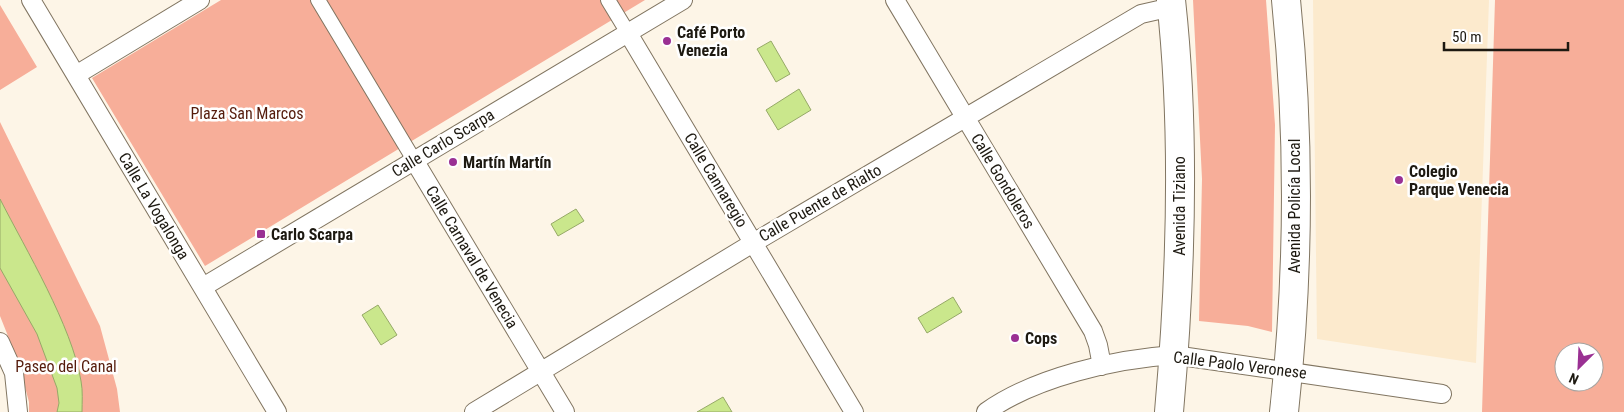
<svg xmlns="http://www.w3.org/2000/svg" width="1624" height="412" font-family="'Roboto Condensed',sans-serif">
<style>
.built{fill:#fceacd}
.green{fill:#f7ae99;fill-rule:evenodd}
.water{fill:#cae78c;stroke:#96a967}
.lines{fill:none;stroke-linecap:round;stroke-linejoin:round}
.pedestrian-casing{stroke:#817561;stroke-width:16}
.minor-casing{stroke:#817561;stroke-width:20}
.primary-casing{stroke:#817561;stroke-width:30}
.pedestrian{stroke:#fff;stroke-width:14}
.minor{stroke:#fff;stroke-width:18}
.primary{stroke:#fff;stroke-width:28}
.poi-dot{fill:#9a3093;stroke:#fff;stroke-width:2}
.labels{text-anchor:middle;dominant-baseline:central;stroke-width:5;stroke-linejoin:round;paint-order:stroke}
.poi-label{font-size:16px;font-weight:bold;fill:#1d1911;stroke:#fff;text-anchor:start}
.park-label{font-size:16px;fill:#551b0b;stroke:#fff}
.street-label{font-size:16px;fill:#1d1911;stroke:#fff}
</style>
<rect width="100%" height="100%" fill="#fdf5e7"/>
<path class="built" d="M1313,0H1489L1476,363L1317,339Z"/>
<path class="green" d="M221,0H645L205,266L92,78Z
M1193,0H1266L1275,125L1272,332L1248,326L1199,321L1202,179Z
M1495,0H1624V412H1482ZM1564,352H1594V382H1564Z
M0,5L37,67L0,90Z
M0,122L100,326L117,389L120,412H29V402L18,361L0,316Z"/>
<path class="water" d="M771,41L790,74L776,82L757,49Z
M799,89L811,110L778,130L766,110Z
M0,199C26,250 72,326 81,381C83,391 82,402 82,412H57L59,403L57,388L37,334L0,268Z
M576,209L584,221L558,236L551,224Z
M953,297L962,312L927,333L918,318Z
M378,305L397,335L381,345L362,315Z
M723,397L732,412H697Z"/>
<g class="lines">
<defs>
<path id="pedestrian" d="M318,0L414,160
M608,0L628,33"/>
<path id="minor" d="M31,0L277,412
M895,0L1093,331L1098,345L1102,366
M628,33L854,412
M76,75L200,0
M414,160L565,412
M203,287L683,0
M0,342L14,373L18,412
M474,412L753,243L1141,14L1172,7
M986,412C1035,377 1115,359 1174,355L1442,394"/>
<path id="primary" d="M1169,412C1181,276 1186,136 1171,0
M1284,412C1299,276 1300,137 1286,0"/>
</defs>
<use href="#pedestrian" class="pedestrian-casing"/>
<use href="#minor" class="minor-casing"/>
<use href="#primary" class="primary-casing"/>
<use href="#pedestrian" class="pedestrian"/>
<use href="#minor" class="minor"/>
<use href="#primary" class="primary"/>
</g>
<g class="poi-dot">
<circle cx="667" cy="41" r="5"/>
<circle cx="453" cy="162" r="5"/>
<circle cx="1399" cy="180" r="5"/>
<rect x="256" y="229" width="10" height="10" rx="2.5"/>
<circle cx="1015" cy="338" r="5"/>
</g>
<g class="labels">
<g class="poi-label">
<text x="677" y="32">Café Porto<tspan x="677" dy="18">Venezia</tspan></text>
<text x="463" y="162">Martín Martín</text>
<text x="1409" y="171">Colegio<tspan x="1409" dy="18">Parque Venecia</tspan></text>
<text x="271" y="234">Carlo Scarpa</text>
<text x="1025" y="338">Cops</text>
</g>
<g class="park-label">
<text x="247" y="113">Plaza San Marcos</text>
<text x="66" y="366">Paseo del Canal</text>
</g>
<g class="street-label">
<text transform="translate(443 143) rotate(-31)">Calle Carlo Scarpa</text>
<text transform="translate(716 180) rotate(59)">Calle Cannaregio</text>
<text transform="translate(1003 181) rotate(59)">Calle Gondoleros</text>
<text transform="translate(820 203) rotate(-30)">Calle Puente de Rialto</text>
<text transform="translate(154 206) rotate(59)">Calle La Vogalonga</text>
<text transform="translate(1179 206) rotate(-90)">Avenida Tiziano</text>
<text transform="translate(1294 206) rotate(-90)">Avenida Policía Local</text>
<text transform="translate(472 257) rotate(59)">Calle Carnaval de Venecia</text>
<text transform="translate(1240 365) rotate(7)">Calle Paolo Veronese</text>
</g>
</g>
<g transform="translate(1579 367) rotate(204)"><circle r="24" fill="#ffffff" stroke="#a5a3a0"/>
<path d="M0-4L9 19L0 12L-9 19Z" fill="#9a3093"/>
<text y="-8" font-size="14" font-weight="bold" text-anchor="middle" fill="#1d1911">N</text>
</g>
<path d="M1444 42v8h124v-8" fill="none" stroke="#1d1911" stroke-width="2.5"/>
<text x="1452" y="42" font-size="15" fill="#1d1911" stroke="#ffffff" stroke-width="4" paint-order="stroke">50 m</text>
</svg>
